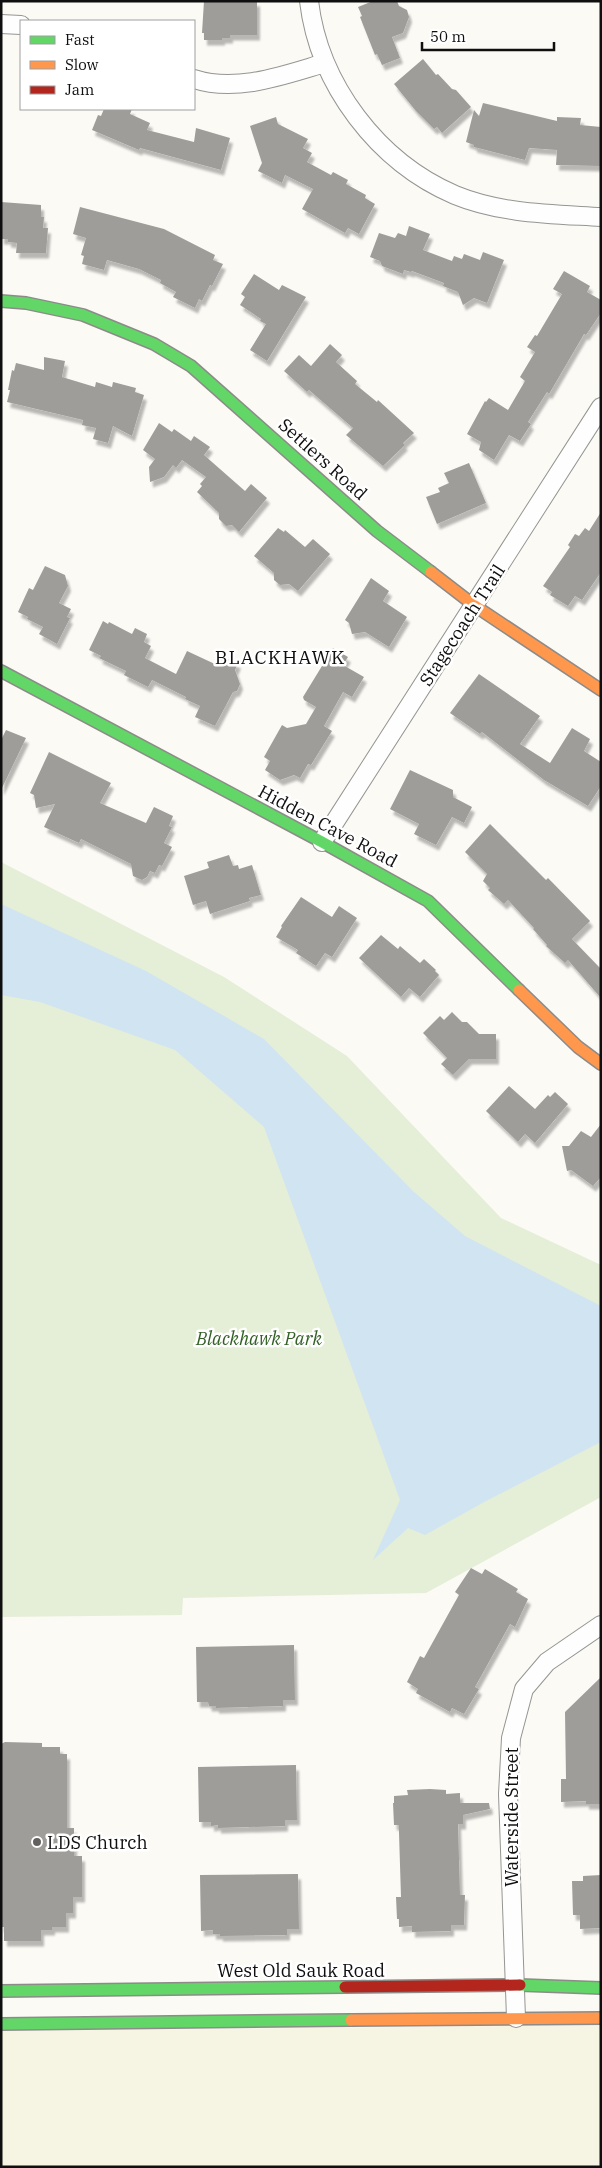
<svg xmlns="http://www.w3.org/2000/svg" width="602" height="2168" font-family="'IBM Plex Serif',serif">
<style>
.farmland{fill:#f6f4e3}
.green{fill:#e5eed7}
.water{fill:#d0e5f1}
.building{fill:#9f9d9a;filter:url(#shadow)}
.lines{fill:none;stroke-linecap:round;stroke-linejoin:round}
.street-casing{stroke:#959593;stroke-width:20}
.fast-casing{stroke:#8c8b89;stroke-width:14}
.slow-casing{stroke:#8c8b89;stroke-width:14}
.jam-casing{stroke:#8c8b89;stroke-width:14}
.street{stroke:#fefefe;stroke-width:18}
.fast{stroke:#63d668;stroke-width:11}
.slow{stroke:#ff974d;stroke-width:11}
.jam{stroke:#b3261e;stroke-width:11}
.poi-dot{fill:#626160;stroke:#fff;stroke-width:2}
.labels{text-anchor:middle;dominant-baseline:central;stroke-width:5;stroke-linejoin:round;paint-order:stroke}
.street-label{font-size:18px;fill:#0f0f0f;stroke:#fff}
.park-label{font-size:18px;font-style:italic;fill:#326026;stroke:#fff}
.poi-label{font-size:18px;fill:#0f0f0f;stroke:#fff;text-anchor:start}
.neighbourhood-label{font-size:19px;letter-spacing:1px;fill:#0f0f0f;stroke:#fff}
</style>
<defs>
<filter id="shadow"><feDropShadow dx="3" dy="5.5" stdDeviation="1" flood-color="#0004"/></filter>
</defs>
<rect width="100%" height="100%" fill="#fbfaf5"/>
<path class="farmland" d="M601,2025V2167H1V2031Z"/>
<path class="green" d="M1,862L224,977L347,1056L501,1218L601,1265V1497L426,1593L183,1598L182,1615L1,1617Z"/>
<path class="water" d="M1,904L146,971L264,1039L413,1191L465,1236L601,1306V1442L486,1501L425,1535L408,1528L373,1560L400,1500L264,1127L175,1050L40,1002L1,995Z"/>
<path class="building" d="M204,1H257V35H230V38H222V40H204V33H202Z
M373,1H397L399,6L407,10L409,17L403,33L392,37L400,58L382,65L377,54L375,55L360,17L362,16L358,7Z
M423,59L436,75L438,74L452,89L456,90L471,107L442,133L437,127L434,129L416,111L394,84Z
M483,103L557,121V117L581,118L580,125L601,127V166L556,165L557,150L529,148L525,160L474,147V145L466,142L474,110L479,116Z
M104,109H132L130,114L150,123L147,130L194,142L196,128L230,138L221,170L140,148L139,150L92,130L98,115L101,116Z
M276,117L278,124L308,139L303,148L312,153L307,162L331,175L333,172L348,180L346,184L366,195L365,198L375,204L359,234L348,228L345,233L302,209L313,189L285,175L282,183L258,171L262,163L250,126Z
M1,202L41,205V217H44L43,228H48L46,253H16L17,243L8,242V239H1Z
M80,207L164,229L215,255L213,260L223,264L212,286L210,285L202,301L199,299L195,308L173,297L176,292L160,283L161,280L139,269L107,260L104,270L82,264L84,256L81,255L86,238L73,234Z
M409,226L430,234L423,250L452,261L454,256L462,259L464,254L480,260L483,252L504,260L487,303L474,298L463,305L458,292L443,286L444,283L412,271L411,272L404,270L403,274L382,266L380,261L370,257L379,233L395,238L398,233L406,236Z
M564,271L590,286L587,292L601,300V313L586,335L584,334L549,394L547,392L528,422L531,424L520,441L509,435L494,460L479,450L481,442L467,434L485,401L486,402L489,398L508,410L525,381L520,377L535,352L527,347L535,335L537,336L562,294L553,289Z
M254,274L279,290L282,285L306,297L267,361L250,350L266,324L260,321L261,319L240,305L245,297L241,294Z
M330,344L342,355L336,362L357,381L355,384L377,402L378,400L414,433L403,443L405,445L383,466L346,435L353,428L309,390L307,392L284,371L299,355L311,366Z
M44,357L65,361L62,377L95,387L96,382L112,387L113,382L136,388L135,392L144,395L132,436L113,426L108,443L93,439L96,428L82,425L83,420L7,402L10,390H8L12,370L14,371L16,363L44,370Z
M159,423L172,432L174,429L191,441L194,436L210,447L204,455L245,491L251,484L267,498L239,532L232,525L226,526L219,519V513L197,492L202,486L200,484L206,477L182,460L176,468L173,465L164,477L150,482L149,467L155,459L143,450Z
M469,463L486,503L437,524L426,497L440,492L438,488L449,483L444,473Z
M601,512V572L582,600L575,596L568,606L550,595L552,592L543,586L570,547L568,545L575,534L579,536L585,528L589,531Z
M278,528L284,532L285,530L305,547L313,539L330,554L298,591L289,584L280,585L274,580V573L254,556Z
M45,566L65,575L68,586L59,603L71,609L67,617L70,618L57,644L39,634L43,627L27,619L28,617L18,612L29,588L33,590Z
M371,578L389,591L383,601L407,617L389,647L365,632L352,634L349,623L345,620Z
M103,621L108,624L109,622L132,634L135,628L147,634L144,642L151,646L145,658L176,674L187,651L217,665L221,656L238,663L235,670L240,684L237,691L233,692L215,726L195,717L200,706L185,699L186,697L152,680L148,687L124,675L126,671L99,658L101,656L89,650Z
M333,648L348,657L343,665L364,677L352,697L343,692L324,726L332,731L311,765L308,764L300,778L294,775L280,780L265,770L270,761L264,757L282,725L287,728L306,724L316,707L304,700L303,697Z
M479,674L540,716L520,744L550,763L572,728L590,739L584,751L601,762V786L588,806L544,780L482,732L480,734L450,713Z
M6,730L26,738L1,790V740Z
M49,752L111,783L100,803L146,823L154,807L173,816L169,826L172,827L164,843L172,847L162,866L159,865L155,873L150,871L147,877L142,880L133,876L131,864L81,839L79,843L44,827L55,804L36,808L34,795L30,793Z
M410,770L453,790V797L472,807L464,823L452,817L436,845L414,834L419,824L390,809Z
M490,824L546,880L548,878L590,921L572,939L601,969V998L568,960L565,963L546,946L547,945L533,929L534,928L508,900L504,904L488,890L490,888L483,881L487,874L465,852Z
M229,855L233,866L238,865L239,869L252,865L261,895L249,898L250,901L210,914L206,901L193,905L184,876L209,868L207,862Z
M301,897L332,917L339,906L357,918L332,957L325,953L316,966L296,953L298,950L276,937L282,927L281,926Z
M381,935L398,949L400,946L420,963L424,959L436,970L435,971L439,975L420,997L409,988L401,997L359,958Z
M452,1012L462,1022H467L479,1034H496V1059H469L453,1075L441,1064L447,1058L423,1033L440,1016L444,1020Z
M509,1086L535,1109L548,1095L550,1097L555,1092L568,1104L535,1143L525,1134L518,1142L486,1111Z
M601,1124V1177L593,1186L571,1170L567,1171L562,1146H569L581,1131L591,1137Z
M471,1568L482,1574L485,1569L518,1589L516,1592L528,1599L515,1627L510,1624L475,1687L479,1689L464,1714L452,1708L450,1712L416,1693L418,1689L407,1682L420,1656L424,1658L455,1602L459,1595L455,1592Z
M294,1645L295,1700H283V1706L216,1708V1706H209L208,1702H197L196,1647Z
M601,1677V1804H586V1801L561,1802V1779H566L565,1712Z
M5,1742L42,1743V1747H60V1754H67V1828H74V1856H82V1897H73V1913H66V1927H52V1930H41V1941H4V1927H1V1744Z
M296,1765L297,1820H285V1826L218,1828V1825L211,1826V1822H199L198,1767Z
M430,1789L446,1790V1794L460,1793V1803H489L490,1809L463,1815V1824H458L460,1895H465L464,1925H451V1931L412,1932V1926L399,1927V1919H397L396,1897H401L399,1833V1825H394L393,1803H394V1796L408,1795L407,1790Z
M298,1874L299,1929H287V1935L220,1936V1934H213V1930L201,1931L200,1875Z
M601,1875V1928L580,1929V1915H573L572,1881H583V1876Z"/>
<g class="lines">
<defs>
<path id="street" d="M309,1C319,85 378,162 455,195C501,214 552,214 601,217
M1,24L21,25
M194,79C237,93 284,75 325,63
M322,842L601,407
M516,2018L508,1794L511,1738L524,1689L547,1662L601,1625"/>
<path id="fast" d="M1,301L26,303L83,315L154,344L191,366L377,531L431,572
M1,671L322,842L428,901L519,990
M520,1985L601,1988
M1,1991L345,1987
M1,2024L351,2020"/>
<path id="slow" d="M431,572L475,606L601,690
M519,990L578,1047L601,1064
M351,2020L601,2018"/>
<path id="jam" d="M345,1987L520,1985"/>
</defs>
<use href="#street" class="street-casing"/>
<use href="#fast" class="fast-casing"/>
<use href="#slow" class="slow-casing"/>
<use href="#jam" class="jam-casing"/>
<use href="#street" class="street"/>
<use href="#fast" class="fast"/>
<use href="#slow" class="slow"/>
<use href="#jam" class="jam"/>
</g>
<circle class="poi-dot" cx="37" cy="1842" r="5"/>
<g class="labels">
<g class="street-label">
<text transform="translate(323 459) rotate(42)">Settlers Road</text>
<text transform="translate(462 625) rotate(-57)">Stagecoach Trail</text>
<text transform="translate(328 826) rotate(28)">Hidden Cave Road</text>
<text transform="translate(511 1817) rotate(-90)">Waterside Street</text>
<text x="301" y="1970">West Old Sauk Road</text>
</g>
<g class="park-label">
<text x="259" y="1338">Blackhawk Park</text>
</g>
<g class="poi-label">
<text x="47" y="1842">LDS Church</text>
</g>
<g class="neighbourhood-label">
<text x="280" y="657">BLACKHAWK</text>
</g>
</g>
<rect width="602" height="2168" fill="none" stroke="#0f0f0f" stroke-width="5"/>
<rect x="20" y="20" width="175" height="90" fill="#ffffff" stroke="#9f9f9f"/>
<rect x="30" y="36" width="25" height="8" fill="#63d668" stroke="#9f9f9f"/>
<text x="65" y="45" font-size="15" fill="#0f0f0f">Fast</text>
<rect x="30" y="61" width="25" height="8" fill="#ff974d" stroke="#9f9f9f"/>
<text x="65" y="70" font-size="15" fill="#0f0f0f">Slow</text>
<rect x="30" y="86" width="25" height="8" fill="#b3261e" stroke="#9f9f9f"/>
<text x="65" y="95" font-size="15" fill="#0f0f0f">Jam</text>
<path d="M422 42v8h132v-8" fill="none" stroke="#0f0f0f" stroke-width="2.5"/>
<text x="430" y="42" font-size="15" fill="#0f0f0f" stroke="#ffffff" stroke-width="4" paint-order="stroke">50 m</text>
</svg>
